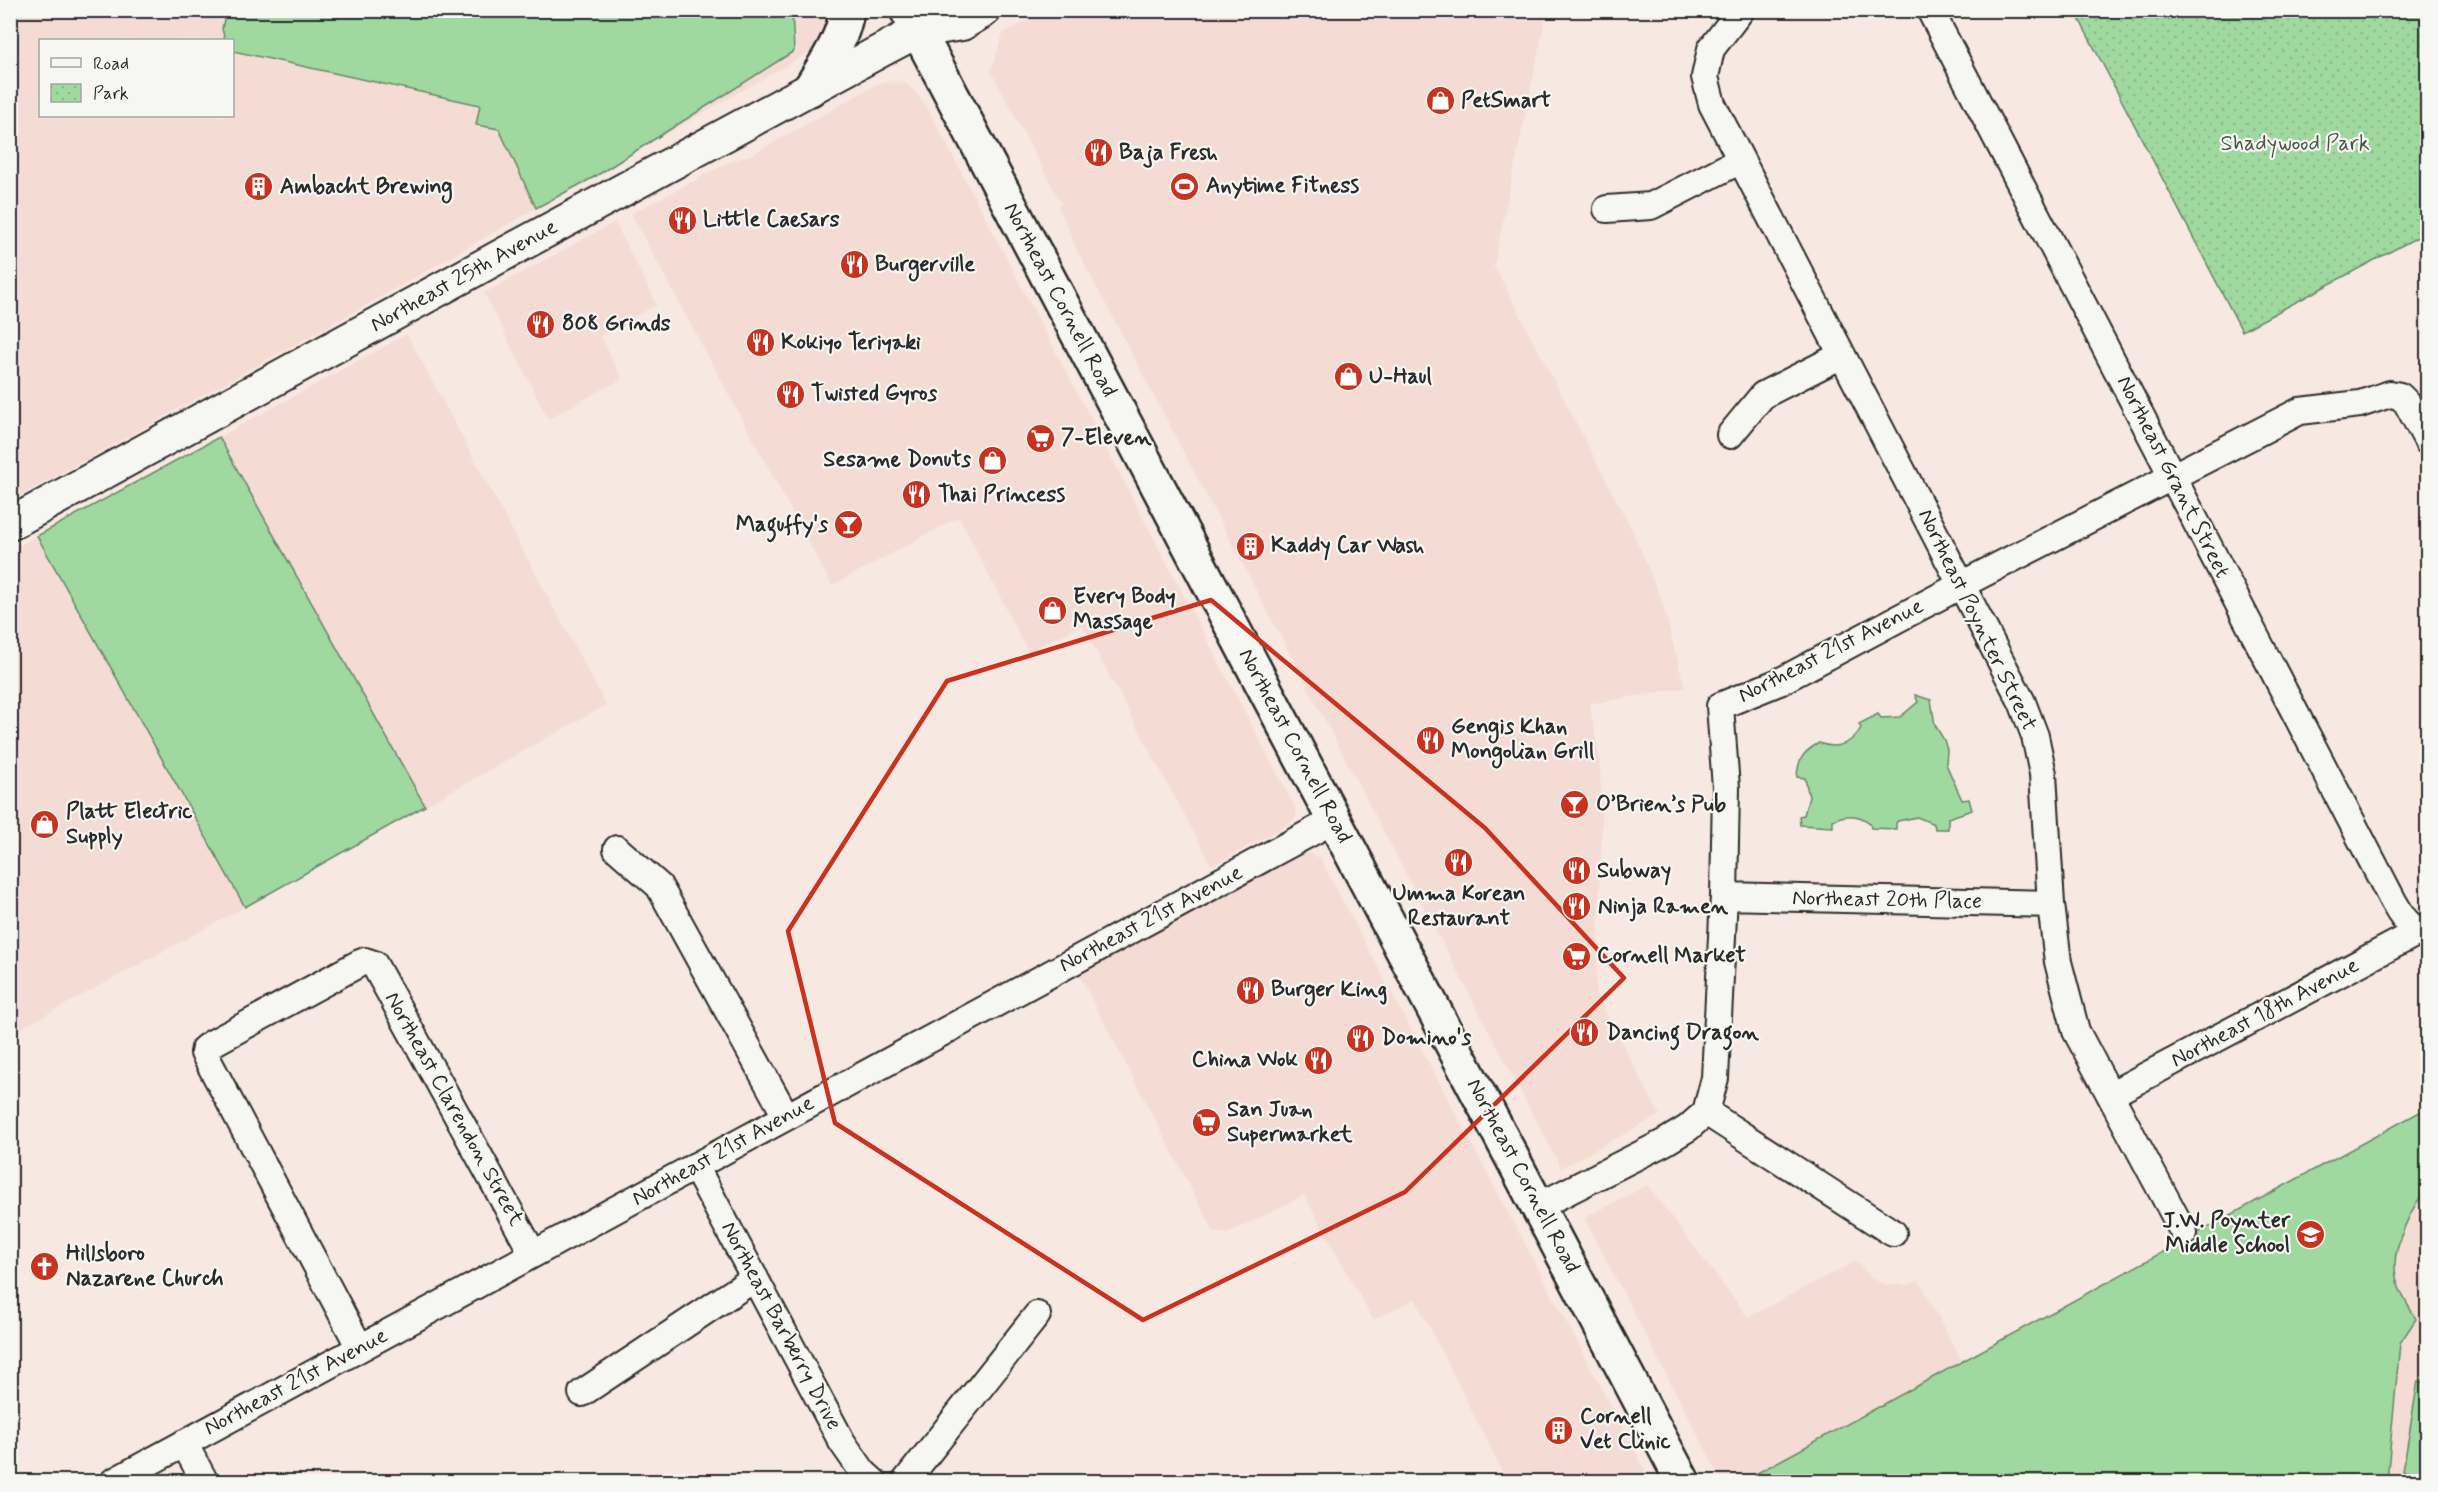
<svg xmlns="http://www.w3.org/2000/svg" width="2438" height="1492" font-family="Mynerve,sans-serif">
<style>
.built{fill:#f4dcd4;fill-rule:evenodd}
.green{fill:#a0d99f;stroke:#668265;stroke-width:1.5}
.park{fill:url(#park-dots);stroke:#668265;stroke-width:1.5}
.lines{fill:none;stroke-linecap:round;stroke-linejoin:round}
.minor-casing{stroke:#2b2b2b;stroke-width:30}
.major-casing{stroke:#2b2b2b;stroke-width:36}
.highway-casing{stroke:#2b2b2b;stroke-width:38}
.minor{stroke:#f6f6f2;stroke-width:26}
.major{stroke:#f6f6f2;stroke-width:32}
.highway{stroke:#f6f6f2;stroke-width:33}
.marked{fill:none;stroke:#c8321e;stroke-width:4.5;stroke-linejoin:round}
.labels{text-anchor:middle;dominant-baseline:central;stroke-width:4.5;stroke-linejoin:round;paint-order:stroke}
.poi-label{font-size:22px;font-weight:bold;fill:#2b2b2b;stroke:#f6f6f2;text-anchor:start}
.park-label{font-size:22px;fill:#485648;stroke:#f6f6f2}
.street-label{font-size:22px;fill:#2b2b2b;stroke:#f6f6f2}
</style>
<defs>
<pattern id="park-dots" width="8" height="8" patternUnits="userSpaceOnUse" patternTransform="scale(1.5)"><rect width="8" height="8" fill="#a0d99f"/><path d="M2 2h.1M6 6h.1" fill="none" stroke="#8aba89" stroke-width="1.8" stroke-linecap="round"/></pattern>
</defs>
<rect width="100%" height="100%" fill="#f7e9e2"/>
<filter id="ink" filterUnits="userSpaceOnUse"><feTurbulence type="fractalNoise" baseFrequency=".0167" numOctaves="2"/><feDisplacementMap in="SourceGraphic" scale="12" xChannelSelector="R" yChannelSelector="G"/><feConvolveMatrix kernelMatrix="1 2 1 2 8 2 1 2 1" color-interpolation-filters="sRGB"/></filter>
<g filter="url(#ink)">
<path class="built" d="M11,11H831L822,41L810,52L365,306L11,501ZM40,40H232V116H40Z
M1045,11H1547L1494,265L1633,532L1662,601L1685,688L1590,704L1600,764L1602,825L1596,994L1660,1115L1561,1168L1077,250L1058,205H1062L991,71L1003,33Z
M893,82L906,83L925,103L1296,809V817L1289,824L1212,866L1082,625L1028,652L959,517L832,586L631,214L729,162L753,154L879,83Z
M615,222L657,305L600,335L622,379L548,419L484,293Z
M407,334L606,705L425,806L219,437Z
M37,536L245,907L11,1034V550Z
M1309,853L1320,858L1651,1481H1507L1415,1299L1373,1320L1304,1195L1227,1234L1214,1232L1079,975L1303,854Z
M2427,1108V1481H1722L1584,1218L1647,1185L1748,1317L1856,1261L1873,1279L1884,1284L1908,1285L1919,1280L1962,1361Z"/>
<path class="green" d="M226,10L792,11L794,51L596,176L536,208L499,129L476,125L480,105L233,51L232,40H225L222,29Z
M219,437L425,806L245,907L37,536Z
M1915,695L1931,700L1935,725L1944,740L1947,750L1946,764L1962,800L1969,799L1972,810L1948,818V829H1935L1934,824L1917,817L1898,821L1896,823V829L1871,828L1870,823C1859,814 1846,814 1833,820V827L1800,825L1799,816L1804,815L1809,797L1805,778L1797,777C1798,759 1803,752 1819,743C1836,750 1852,744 1861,728L1859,724L1878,714L1881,718L1900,717L1918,702Z
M2427,1108V1190C2412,1204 2394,1246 2395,1267C2395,1287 2407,1303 2416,1319L2400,1343L2387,1481L1741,1482Z
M2418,1381L2427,1383V1475L2403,1471Z"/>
<path class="park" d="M2075,11H2427V232L2242,331Z"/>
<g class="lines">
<defs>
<path id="minor" d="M1741,10L1711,49L1705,77L1712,104L2022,702L2035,736L2043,774L2051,904L2058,962L2076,1031L2184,1233
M1930,10L2393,901C2401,914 2409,933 2428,930
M1607,209L1651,206L1741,160
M1730,435L1763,395L1842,355
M617,849L659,886L786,1116
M1724,896L2051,904
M2110,1095L2420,931
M1706,1112L1893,1233
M695,1166L842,1442L863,1472L874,1482
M1539,1206L1665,1142L1688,1128L1706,1112L1715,1078L1724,896L1726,788L1720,706L1779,682L1963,584L2300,411L2360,404L2390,394L2400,396L2407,403L2428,442
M360,1348L204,1053L205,1048L211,1044L360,963L365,961L374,964L533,1254
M582,1393L755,1278
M184,1443L205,1482
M113,1482L1334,820
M905,1482L1037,1315"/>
<path id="major" d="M10,524L530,240L884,49L918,31L962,24L985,10"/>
<path id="highway" d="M907,10L1683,1482
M810,89C825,64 843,40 847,10"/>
</defs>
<use href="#minor" class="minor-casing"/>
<use href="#major" class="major-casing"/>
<use href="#highway" class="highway-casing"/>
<use href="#minor" class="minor"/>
<use href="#major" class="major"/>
<use href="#highway" class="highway"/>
</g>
</g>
<path class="marked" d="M1211,600L1485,828L1624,978L1405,1192L1143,1320L835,1123L788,931L947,681Z"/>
<defs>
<symbol id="shop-disc" viewBox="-11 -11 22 22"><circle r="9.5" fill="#c8321e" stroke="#f6f6f2"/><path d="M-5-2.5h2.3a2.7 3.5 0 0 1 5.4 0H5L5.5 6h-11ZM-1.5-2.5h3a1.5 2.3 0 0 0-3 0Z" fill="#fff"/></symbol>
<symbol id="restaurant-disc" viewBox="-11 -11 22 22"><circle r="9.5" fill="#c8321e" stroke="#f6f6f2"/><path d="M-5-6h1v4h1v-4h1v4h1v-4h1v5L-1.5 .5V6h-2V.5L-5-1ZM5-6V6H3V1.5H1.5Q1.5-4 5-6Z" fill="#fff"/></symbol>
<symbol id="stadium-disc" viewBox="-11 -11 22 22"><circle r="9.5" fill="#c8321e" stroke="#f6f6f2"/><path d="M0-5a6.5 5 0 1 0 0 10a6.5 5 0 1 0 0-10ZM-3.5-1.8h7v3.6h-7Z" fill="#fff"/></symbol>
<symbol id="building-disc" viewBox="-11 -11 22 22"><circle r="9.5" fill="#c8321e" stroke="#f6f6f2"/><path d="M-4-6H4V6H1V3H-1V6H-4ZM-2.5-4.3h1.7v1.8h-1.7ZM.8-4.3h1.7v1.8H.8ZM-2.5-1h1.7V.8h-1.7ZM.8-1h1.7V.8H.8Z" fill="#fff"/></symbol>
<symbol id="supermarket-disc" viewBox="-11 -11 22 22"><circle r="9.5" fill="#c8321e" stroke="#f6f6f2"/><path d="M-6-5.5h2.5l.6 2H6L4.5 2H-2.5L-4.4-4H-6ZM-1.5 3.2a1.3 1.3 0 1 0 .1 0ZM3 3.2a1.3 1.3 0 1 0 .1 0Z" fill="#fff"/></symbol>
<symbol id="bar-disc" viewBox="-11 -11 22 22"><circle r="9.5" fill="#c8321e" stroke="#f6f6f2"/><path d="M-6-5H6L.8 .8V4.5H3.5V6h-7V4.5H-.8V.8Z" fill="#fff"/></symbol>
<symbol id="school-disc" viewBox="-11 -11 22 22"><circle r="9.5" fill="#c8321e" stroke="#f6f6f2"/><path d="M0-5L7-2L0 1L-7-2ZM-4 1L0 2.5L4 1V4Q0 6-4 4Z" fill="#fff"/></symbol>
<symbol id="church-disc" viewBox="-11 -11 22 22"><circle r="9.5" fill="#c8321e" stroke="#f6f6f2"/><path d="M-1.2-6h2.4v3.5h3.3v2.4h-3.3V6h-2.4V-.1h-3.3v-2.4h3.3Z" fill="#fff"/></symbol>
</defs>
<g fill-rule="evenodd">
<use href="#shop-disc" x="1424" y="84" width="33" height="33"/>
<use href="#restaurant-disc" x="1082" y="136" width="33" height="33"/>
<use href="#stadium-disc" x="1168" y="170" width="33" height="33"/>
<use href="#building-disc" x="242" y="170" width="33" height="33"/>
<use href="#restaurant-disc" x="666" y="204" width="33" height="33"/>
<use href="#restaurant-disc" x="838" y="248" width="33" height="33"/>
<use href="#restaurant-disc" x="524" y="308" width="33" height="33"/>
<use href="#restaurant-disc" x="744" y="326" width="33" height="33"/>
<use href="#shop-disc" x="1332" y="360" width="33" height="33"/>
<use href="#restaurant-disc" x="774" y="378" width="33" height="33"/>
<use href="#supermarket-disc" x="1024" y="422" width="33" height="33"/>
<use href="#shop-disc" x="976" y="444" width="33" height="33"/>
<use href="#restaurant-disc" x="900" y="478" width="33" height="33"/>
<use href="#bar-disc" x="832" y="508" width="33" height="33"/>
<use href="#building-disc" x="1234" y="530" width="33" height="33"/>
<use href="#shop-disc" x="1036" y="594" width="33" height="33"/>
<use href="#restaurant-disc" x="1414" y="724" width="33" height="33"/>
<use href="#bar-disc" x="1558" y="788" width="33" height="33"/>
<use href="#shop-disc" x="28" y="808" width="33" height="33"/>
<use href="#restaurant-disc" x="1442" y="846" width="33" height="33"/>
<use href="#restaurant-disc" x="1560" y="854" width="33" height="33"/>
<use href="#restaurant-disc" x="1560" y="890" width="33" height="33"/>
<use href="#supermarket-disc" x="1560" y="940" width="33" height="33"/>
<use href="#restaurant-disc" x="1234" y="974" width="33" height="33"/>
<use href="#restaurant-disc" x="1568" y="1016" width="33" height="33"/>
<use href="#restaurant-disc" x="1344" y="1022" width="33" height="33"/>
<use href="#restaurant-disc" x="1302" y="1044" width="33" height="33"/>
<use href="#supermarket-disc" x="1190" y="1106" width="33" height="33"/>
<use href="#school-disc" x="2294" y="1218" width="33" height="33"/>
<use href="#church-disc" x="28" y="1250" width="33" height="33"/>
<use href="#building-disc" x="1542" y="1414" width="33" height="33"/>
</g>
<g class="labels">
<g class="poi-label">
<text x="1461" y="101">PetSmart</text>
<text x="1119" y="153">Baja Fresh</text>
<text x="1206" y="186">Anytime Fitness</text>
<text x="280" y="187">Ambacht Brewing</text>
<text x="703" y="220">Little Caesars</text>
<text x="875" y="265">Burgerville</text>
<text x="562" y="324">808 Grinds</text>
<text x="781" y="343">Kokiyo Teriyaki</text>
<text x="1369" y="377">U-Haul</text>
<text x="811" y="394">Twisted Gyros</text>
<text x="1061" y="438">7-Eleven</text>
<text x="971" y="460" text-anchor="end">Sesame Donuts</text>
<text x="938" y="495">Thai Princess</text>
<text x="828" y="525" text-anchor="end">Maguffy's</text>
<text x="1271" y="546">Kaddy Car Wash</text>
<text x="1073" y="597">Every Body<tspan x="1073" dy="25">Massage</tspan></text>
<text x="1451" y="727">Gengis Khan<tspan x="1451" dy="25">Mongolian Grill</tspan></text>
<text x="1596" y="805">O’Brien’s Pub</text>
<text x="66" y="812">Platt Electric<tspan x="66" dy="25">Supply</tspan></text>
<text x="1597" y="871">Subway</text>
<text x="1459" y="894" text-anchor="middle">Umma Korean<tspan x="1459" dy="25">Restaurant</tspan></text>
<text x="1598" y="907">Ninja Ramen</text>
<text x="1597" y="956">Cornell Market</text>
<text x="1271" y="990">Burger King</text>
<text x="1606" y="1033">Dancing Dragon</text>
<text x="1381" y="1038">Domino's</text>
<text x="1298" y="1060" text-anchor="end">China Wok</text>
<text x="1227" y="1110">San Juan<tspan x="1227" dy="25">Supermarket</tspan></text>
<text x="2290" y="1221" text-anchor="end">J.W. Poynter<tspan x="2290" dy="25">Middle School</tspan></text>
<text x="66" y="1254">Hillsboro<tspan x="66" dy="25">Nazarene Church</tspan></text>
<text x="1580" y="1417">Cornell<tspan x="1580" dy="25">Vet Clinic</tspan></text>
</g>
<g class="park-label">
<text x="2295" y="144">Shadywood Park</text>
</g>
<g class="street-label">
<text transform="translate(464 276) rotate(-29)">Northeast 25th Avenue</text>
<text transform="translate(1060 300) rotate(62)">Northeast Cornell Road</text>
<text transform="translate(2173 477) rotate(63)">Northeast Grant Street</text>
<text transform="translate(1977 620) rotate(64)">Northeast Poynter Street</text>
<text transform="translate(1831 651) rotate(-27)">Northeast 21st Avenue</text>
<text transform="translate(1295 746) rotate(62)">Northeast Cornell Road</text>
<text transform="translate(1887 900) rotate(1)">Northeast 20th Place</text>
<text transform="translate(1151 919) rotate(-28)">Northeast 21st Avenue</text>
<text transform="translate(2265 1013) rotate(-28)">Northeast 18th Avenue</text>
<text transform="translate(454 1109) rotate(61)">Northeast Clarendon Street</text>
<text transform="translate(723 1151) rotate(-29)">Northeast 21st Avenue</text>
<text transform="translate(1523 1176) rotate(62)">Northeast Cornell Road</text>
<text transform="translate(781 1326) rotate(62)">Northeast Barberry Drive</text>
<text transform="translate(296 1382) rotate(-28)">Northeast 21st Avenue</text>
</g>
</g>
<rect width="2438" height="1492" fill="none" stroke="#f6f6f2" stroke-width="36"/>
<rect x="18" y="18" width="2402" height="1456" fill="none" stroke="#2b2b2b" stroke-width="2" filter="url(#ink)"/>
<rect x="39" y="39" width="195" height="78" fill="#f6f6f2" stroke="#a5a5a2" stroke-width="1.5"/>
<rect x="51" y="58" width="30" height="9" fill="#f6f6f2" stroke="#a5a5a2" stroke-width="1.5"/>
<text x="93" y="69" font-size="18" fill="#2b2b2b">Road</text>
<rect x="51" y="84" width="30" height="18" fill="url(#park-dots)" stroke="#a5a5a2" stroke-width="1.5"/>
<text x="93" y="99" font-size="18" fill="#2b2b2b">Park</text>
</svg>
